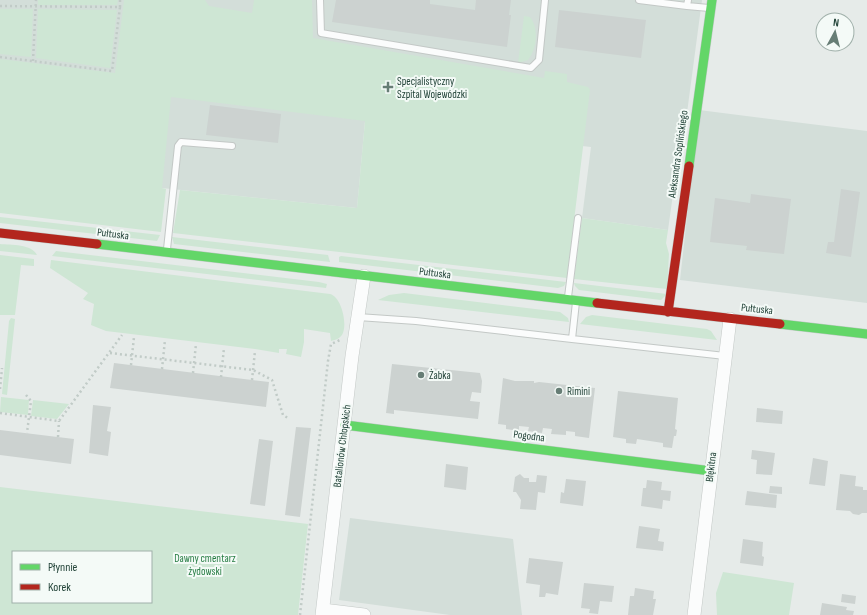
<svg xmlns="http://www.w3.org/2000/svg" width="867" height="615" font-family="'Sofia Sans Condensed',sans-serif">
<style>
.built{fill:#d3ded9}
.green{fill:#cee6d4;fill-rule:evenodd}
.building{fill:#ccd2d0}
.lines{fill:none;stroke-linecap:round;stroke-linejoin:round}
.lane-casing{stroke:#c3c8c6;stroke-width:8}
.street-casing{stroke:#c3c8c6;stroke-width:14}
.fast-casing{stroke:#c1c9c6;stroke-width:10}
.jam-casing{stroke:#c1c9c6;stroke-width:10}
.path{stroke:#c1cbc7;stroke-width:2.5;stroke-dasharray:2 3;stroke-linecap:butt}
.lane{stroke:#fbfcfc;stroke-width:6}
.street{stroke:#fbfcfc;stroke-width:13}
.fast{stroke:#63d668;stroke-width:9}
.jam{stroke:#b3261e;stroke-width:9}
.poi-dot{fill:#667d75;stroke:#f4faf7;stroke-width:1.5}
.labels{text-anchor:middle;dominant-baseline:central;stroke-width:4;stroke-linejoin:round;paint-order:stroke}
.poi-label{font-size:11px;fill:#214237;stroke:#f4faf7;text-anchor:start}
.street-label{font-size:11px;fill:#214237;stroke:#f4faf7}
.park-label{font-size:11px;fill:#277d44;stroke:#f4faf7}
</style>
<rect width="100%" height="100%" fill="#e6ebe9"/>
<path class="built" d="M0,0H702L681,158H678L668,230L582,218L591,147L365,121L357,208L162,188L0,77Z
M699,110L867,131V303L680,280Z
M350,518L513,539L522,615H450L339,600Z"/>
<path class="green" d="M38,0H118L117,5H38Z
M124,0H205L209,6L252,13L254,0H312L313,38L544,78L545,71L567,74V82L588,87L590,90L567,278L173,233L180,190L357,208L365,121L171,97L162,188L166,189L161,232L0,213V59L115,73Z
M0,9H33L31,57L0,54Z
M38,9L117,10L110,68L36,58Z
M524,16L530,17C539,28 537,49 528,60L518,63Z
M0,217L160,235L157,241L0,223Z
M582,218L668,230L666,243L669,254L667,289L574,279Z
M172,237L328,255L330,262L174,244Z
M0,244C11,245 32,244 37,255L0,251Z
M56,251L319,282L327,284L326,288L52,256Z
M0,255L34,259V266L21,265L15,315H0Z
M341,256L566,282L564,286L558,288L339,262V257Z
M51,260L330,294C342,297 348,326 342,335C339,339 335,340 331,341L330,333L304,329V342L301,357L286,354L287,349H279V353L255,349L106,331L91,325L94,304L83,299L88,293L50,268Z
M574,283L667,294L661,300L579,290L575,286Z
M404,293L560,312L568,318L569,322L378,300L389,295Z
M592,315L707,329L711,331L717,340L580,324L586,317Z
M11,318L15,319L7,395L2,394L9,321Z
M1,397L29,400L28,415L0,412Z
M33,400L69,404L57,419L31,416Z
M0,487L308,524L298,615H0ZM13,552H151V602H13Z
M723,572L794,583L789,615H717L716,593Z"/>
<path class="building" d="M336,0H430V4L475,10L476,0H511L509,15H511L507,47L332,22Z
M559,10L646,20L641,58L555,47Z
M210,105L281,114L278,143L206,135Z
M841,189L860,192L851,257L826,253L828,242H834Z
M751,194L791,199L784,254L746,250L747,246L710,242L715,198L750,203Z
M114,363L269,382L266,407L110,388Z
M392,364L480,373L482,381L481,393L472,392L470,401L480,402L478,419L394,410V414L386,413Z
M503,378L515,381H534V383L539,382L595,388L589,438L575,436V432L566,431V435L551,434L552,429L543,428L542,433L528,431L529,427L519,426V431L506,429V425L498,424Z
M618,391L678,398L675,429L677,430L676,436H674L672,448L663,447V443L637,439L636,444L626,443V439L613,437Z
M93,405L111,407L107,431L111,432L108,456L89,453Z
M757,408L783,411L782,424L756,422Z
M296,427L311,428L300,517L285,515Z
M0,430L74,439L71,464L0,455Z
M259,439L273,441L265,506L250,504Z
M752,450L775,453L772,475L756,474L757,460L751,459Z
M813,458L828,461L825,486L809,484Z
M446,464L468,467L466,490L444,487Z
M520,474L524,478H529V482H536L537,475L547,476L545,493L538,492L536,510L520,509L521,500L516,492H513L515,477Z
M840,474L856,476L855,486L863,487V490H867V513H862L859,515L853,514L850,511L836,510Z
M566,479L586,481L583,506L560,503L561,492L564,493Z
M647,480L662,482L661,490L671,491L670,501L663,500L662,509L641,506L643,488H646Z
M770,486L782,487V494L769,493Z
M747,491L777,495L776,508L745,505Z
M639,526L660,529L658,541L664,542L663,551L636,548Z
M743,539L763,542L762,556L764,557L763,566L740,563Z
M529,558L563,562L558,595L546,593L545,597H539L540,585L526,583Z
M584,583L614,586L612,602L600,601L598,614L589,613L590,609L581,608Z
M635,588L654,591L653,599H656L653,615H628L630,596H634Z
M842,594L856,596L855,604L841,602Z
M822,603L847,607L846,610L854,611L853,615H820Z"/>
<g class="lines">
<defs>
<path id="lane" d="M320,0L321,33L531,68L539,60L545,0
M639,0L687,6
M688,0L687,6L709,8
M167,249L178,146L181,142L232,146
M568,297L578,218
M358,317L416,321L572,339L576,302
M572,339L725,356"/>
<path id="street" d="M323,610L364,615
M322,615L352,356L364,276
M694,615L730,319"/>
<path id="fast" d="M689,166L712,0
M97,244L597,303
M780,324L867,334
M345,425L711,471"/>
<path id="jam" d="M0,233L97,244
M597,303L780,324
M668,312L689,166"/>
</defs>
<use href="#lane" class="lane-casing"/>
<use href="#street" class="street-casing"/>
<use href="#fast" class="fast-casing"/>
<use href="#jam" class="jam-casing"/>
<path class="path" d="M0,6L120,7V0
M0,57L112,71L120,7
M33,61L36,0
M110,353L253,370L272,380L283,415L288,418
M131,365L134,337
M162,369L165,340
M193,373L196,344
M221,377L224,348
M252,380L255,351
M0,389L2,368
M26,395L31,401L27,433
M0,413L59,421L122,335
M58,437L59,421
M300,615L328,361L331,344L340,340"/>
<use href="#lane" class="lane"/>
<use href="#street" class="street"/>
<use href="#fast" class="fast"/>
<use href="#jam" class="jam"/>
</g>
<g class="poi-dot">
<path d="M386 81h4v4h4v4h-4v4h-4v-4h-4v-4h4z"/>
<circle cx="421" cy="375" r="4"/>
<circle cx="559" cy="391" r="4"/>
</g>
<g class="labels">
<g class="poi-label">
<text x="397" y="81">Specjalistyczny<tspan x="397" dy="13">Szpital Wojewódzki</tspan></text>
<text x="429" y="375">Żabka</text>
<text x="567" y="391">Rimini</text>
</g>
<g class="street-label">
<text transform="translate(678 154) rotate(-82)">Aleksandra Soplińskiego</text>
<text transform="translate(113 234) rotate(7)">Pułtuska</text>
<text transform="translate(435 273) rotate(7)">Pułtuska</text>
<text transform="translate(757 309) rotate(6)">Pułtuska</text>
<text transform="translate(529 436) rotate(7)">Pogodna</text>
<text transform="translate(342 446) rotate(-83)">Batalionów Chłopskich</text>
<text transform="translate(711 467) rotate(-83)">Błękitna</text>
</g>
<g class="park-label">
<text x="205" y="558">Dawny cmentarz<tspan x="205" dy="13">żydowski</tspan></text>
</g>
</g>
<rect x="12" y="551" width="140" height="52" fill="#f4faf7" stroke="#a0b0aa"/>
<rect x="20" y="564" width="20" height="6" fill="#63d668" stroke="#a0b0aa"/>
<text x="48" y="571" font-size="12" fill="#214237">Płynnie</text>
<rect x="20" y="584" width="20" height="6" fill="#b3261e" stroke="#a0b0aa"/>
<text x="48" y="591" font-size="12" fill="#214237">Korek</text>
<g transform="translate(835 32) rotate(7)"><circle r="19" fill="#f4faf7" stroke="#a0b0aa"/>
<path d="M0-3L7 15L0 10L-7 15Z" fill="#667d75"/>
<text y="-6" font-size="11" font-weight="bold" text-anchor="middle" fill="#214237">N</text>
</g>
</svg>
